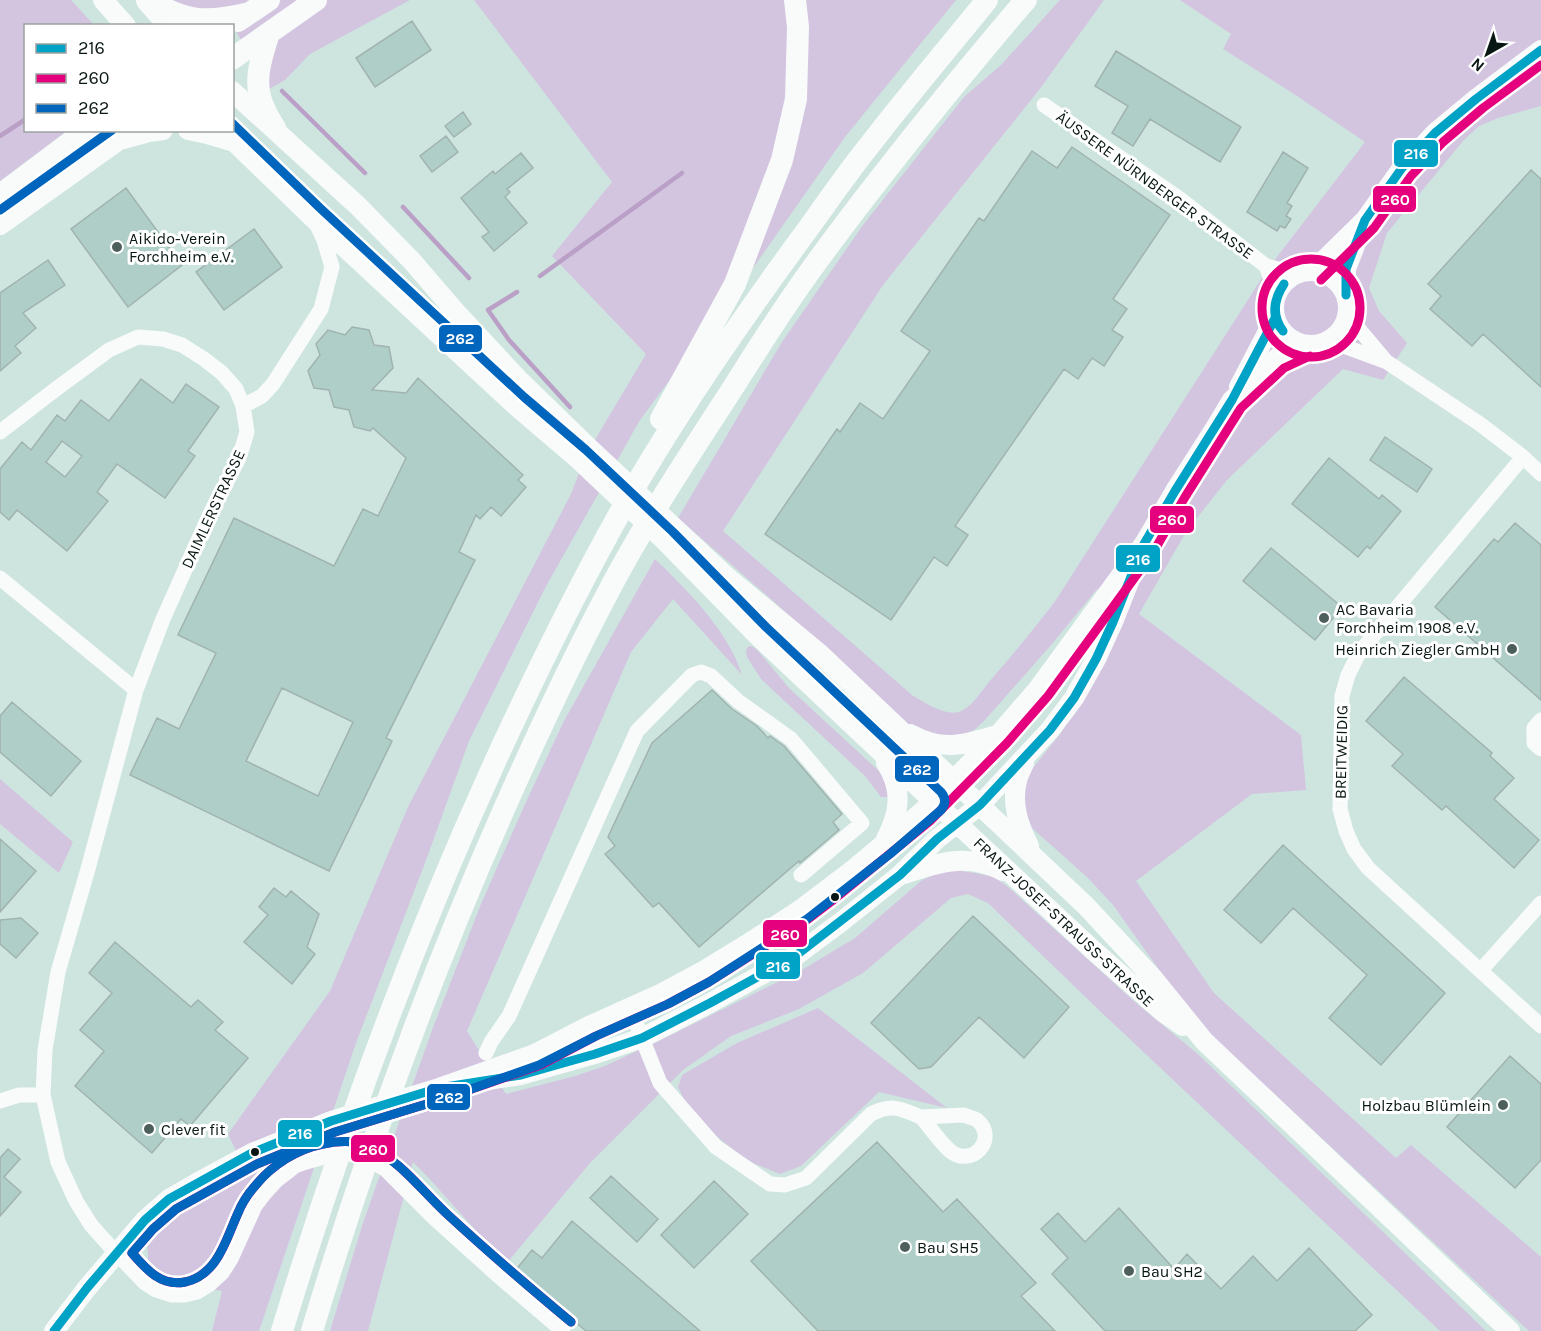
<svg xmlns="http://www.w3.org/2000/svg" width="1541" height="1331" font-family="Karla,sans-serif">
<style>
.green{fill:#d3c4e0}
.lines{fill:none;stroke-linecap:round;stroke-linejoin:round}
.stream{stroke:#ba9fc7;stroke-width:4.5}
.building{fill:#afcec7;stroke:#a1b3af;stroke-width:1.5;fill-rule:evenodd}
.minor{stroke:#f8fbfa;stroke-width:15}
.major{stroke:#f8fbfa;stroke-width:20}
.highway{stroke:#f8fbfa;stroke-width:22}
.bus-1-casing{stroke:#fff;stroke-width:14}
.bus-2-casing{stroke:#fff;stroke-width:14}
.bus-3-casing{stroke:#fff;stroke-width:14}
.bus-1{stroke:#00a2c5;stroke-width:9}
.bus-2{stroke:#e5007d;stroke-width:9}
.bus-3{stroke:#0065bd;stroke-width:9}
.poi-dot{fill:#4d5f5b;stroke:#fff;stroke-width:2}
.bus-dot{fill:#081714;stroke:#fff;stroke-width:2}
.labels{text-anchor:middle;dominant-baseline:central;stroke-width:6;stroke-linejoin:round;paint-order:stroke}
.street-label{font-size:16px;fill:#081714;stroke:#fff}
.poi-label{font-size:16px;fill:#081714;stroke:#fff;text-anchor:start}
.line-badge{stroke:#fff;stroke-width:2}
.badge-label{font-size:16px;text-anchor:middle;font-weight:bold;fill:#fff}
</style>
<rect width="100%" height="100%" fill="#cee5df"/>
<path class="green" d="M0,0H71L94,25L26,26V130L67,131L0,181Z
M162,0H410L310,54L285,80L269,89L233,26L204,12Z
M474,0H956L845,137L758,261L640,420L545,588L469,741L428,855L356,1043L259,1331H212L222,1291L162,1279L148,1259L147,1236L244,1168L228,1134L330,991L408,807L571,494L586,455L646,354L552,256L612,182Z
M1060,0H1104L1039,90L883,285L723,531L912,695C923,702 945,716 959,712C971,708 981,692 988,683C1012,656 1034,629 1056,600L1267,270L1365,142L1294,94L1223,49L1231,34L1180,0H1541V106L1498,118L1479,126L1463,141L1387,233L1369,288L1379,311L1407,343L1383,380L1343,369L1227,480L1186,532L1139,614L1301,735L1306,790L1252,794L1136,881L1214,993L1396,1158L1411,1145L1541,1257V1331H1529L1214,1038L1170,985L1113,905L1088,878L1032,828L1026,816L1024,798L1026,779L1029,773L1060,734L1087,691L1127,607L1097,589L1052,644L984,721L974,730L959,737L942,738L910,726L772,600L678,518L782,342L863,225L964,97L1001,65Z
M655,559C684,587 714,617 733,653C737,660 739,668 742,675L673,599L631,652L467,1031L506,1094L575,1076L605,1066L677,1032L800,971L855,938L921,881L936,873L954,870L975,873L994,877L1008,887L1136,1003L1199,1055L1486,1331H1440L1101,1012L988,903L968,894L951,898L863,973L799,1009L731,1036L683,1070L590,1163L506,1264L427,1176L413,1162L368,1331H330L362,1226L375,1189L434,1025L481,904L526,802L564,721Z
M750,646L755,648L759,652L789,688L881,773L887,783L891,797H881L865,776L761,679L747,657L746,650L748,647Z
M0,779L73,842L59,873L0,824Z
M818,1008L947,1108L879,1092L801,1166L780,1174L748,1161L711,1132L686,1103L678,1087L682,1075L737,1043Z"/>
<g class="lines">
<path class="stream" d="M282,91L365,173
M0,136L26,119
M403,207L469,278
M540,276L682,173
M517,292L488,310L509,340L570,407"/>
</g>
<path class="building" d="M412,21L431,50L375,87L356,58Z
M1116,51L1241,127L1220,162L1150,119L1133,146L1112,133L1128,106L1095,86Z
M463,112L471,124L454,137L445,126Z
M446,136L458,152L432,172L420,156Z
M1072,147L1170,215L1113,299L1127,309L1112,330L1123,337L1104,366L1092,358L1078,379L1064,369L955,526L968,535L947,566L934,557L891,620L765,534L837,429L840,432L860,403L883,419L930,351L901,331L979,218L984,221L1032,151L1057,168Z
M1283,152L1308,168L1287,203L1292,206L1286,216L1291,219L1285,228L1280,226L1277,231L1247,212Z
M521,153L533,168L507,189L510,192L505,197L527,223L494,251L482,237L489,232L461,198L493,171L495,174Z
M1531,170L1541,179V387L1483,334L1472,346L1430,309L1441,296L1428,284Z
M126,188L182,265L128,307L71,229Z
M254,229L282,267L224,310L196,272Z
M48,260L65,285L23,313L36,328L15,346L21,353L0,371V293Z
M352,327L369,330L374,345L389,347L393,368L372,390L406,393L418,378L523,475L518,480L526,487L501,516L491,507L480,519L476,515L459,552L475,560L386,738L392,741L329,871L130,775L157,718L179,729L216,653L178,635L234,518L334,566L363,509L378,516L406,458L373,428L370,431L354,427L349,410L334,407L329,390L314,388L308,371L320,355L316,344L328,330L345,335ZM282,688L353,722L318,796L246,761Z
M141,379L173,403L186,384L219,407L188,451L195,456L165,498L117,464L97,492L108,501L67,551L17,510L9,520L0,512V469L22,442L31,450L57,415L65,421L81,400L109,421ZM62,441L82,456L65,477L46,462Z
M1385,437L1432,469L1417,492L1370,460Z
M1329,458L1379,499L1382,495L1401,511L1370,549L1367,546L1358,557L1292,504Z
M1515,523L1541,545V700L1435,607L1494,539L1498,542Z
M1271,548L1342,607L1315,640L1243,581Z
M1404,677L1492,753L1490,756L1514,778L1494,799L1539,840L1514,868L1446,806L1442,810L1392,766L1403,754L1366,721Z
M712,690L732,709L757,726L768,738L770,736L784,746L842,814L833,822L839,830L800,863L799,861L699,947L659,903L653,907L605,854L615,846L608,837L652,743Z
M12,702L81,761L51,796L0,752V716Z
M0,839L36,871L0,912Z
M1283,845L1445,993L1381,1065L1329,1018L1367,975L1293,908L1261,943L1224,910Z
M274,888L286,897L291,891L319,914L307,947L315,954L292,984L244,942L268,915L259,907Z
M973,916L1069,1007L1024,1058L979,1017L931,1067L919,1069L871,1023Z
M21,918L38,933L16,958L0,944V920Z
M115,942L191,1007L198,1000L223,1022L215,1030L248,1058L190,1126L181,1119L152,1153L75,1086L104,1051L80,1030L112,993L89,973Z
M1510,1056L1541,1084V1160L1515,1188L1447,1127Z
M877,1142L943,1212L957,1199L1036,1283L1021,1296L1055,1331H818L751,1261Z
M8,1149L20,1159L4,1177L21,1192L0,1216V1158Z
M611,1176L658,1219L637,1242L590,1198Z
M714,1181L748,1214L694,1268L661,1235Z
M1119,1208L1174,1269L1187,1254L1221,1289L1253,1256L1277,1281L1309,1248L1372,1315L1355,1331H1105L1052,1274L1068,1258L1041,1229L1058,1213L1085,1242Z
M572,1221L700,1331H586L515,1271L532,1250L542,1258Z"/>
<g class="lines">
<path class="minor" d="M1044,105L1180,199L1266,266L1298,274
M1266,266L1277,295
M1348,316L1385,360
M1330,341L1387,362L1480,424L1523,457L1541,474
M243,406L262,396L273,384L321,309L332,267L324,240L317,225
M0,432L56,389L109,350L138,337L163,339L182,345L204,359L222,373L236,389L243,406L247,432L239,458L209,516L163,619L136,690L88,869L58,972L45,1050L43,1095L58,1162L76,1201L91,1225L116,1253L145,1283L156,1290L171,1295H185L197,1292L210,1284L222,1273L231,1259L255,1206L265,1193L277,1180L295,1166L306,1162L331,1155L358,1154L385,1169L435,1219L503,1280L563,1331
M1523,457L1359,653L1348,675L1342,696L1340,809L1346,831L1354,849L1368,868L1541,1026
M0,578L136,690
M1541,720L1534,728V743L1541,749
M1481,970L1541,903
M630,1008L660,1083L716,1147L770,1184L785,1185L806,1178L871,1114C892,1103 901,1109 921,1117
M486,1053L491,1042L509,1016L637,731L692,675L701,672L711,676L738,701L791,739L862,823L801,875
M0,1101L19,1095H43
M964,1115C968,1117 974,1118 977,1120C999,1138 972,1170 949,1150C939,1141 930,1127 921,1117Z"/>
<path class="major" d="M103,0L126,26
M146,1L168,26
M232,91L358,206L411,260L454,310L519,380L588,447L727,577L820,654L1086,906L1153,978L1204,1041L1510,1331
M188,130L207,134L234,142
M222,130L312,217L516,406L578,459L665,541L758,636L933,801L1093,950L1163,1012L1183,1026
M123,139L149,132L163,130
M0,194L85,130
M0,225L133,130
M1313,271L1365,220L1402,168L1435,133L1476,99L1541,50
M1274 308a37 37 0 1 1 74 0a37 37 0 1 1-74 0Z
M1346,295V269L1363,225
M1239,387L1275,318
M910,734C943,752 963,745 997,735
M886,763C903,790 900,812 886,839
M1024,763C1022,769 1018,775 1017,781C1011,804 1019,826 1029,846
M904,874C939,862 968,853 1003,871
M487,1080L521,1075L595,1054L642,1038L710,1003L794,957L841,922L900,875L937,839L980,805L1050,730L1074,698L1096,659L1113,622L1134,569
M54,1331L87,1288L145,1220L169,1199L202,1180L252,1153L331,1121L439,1088L535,1054L591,1025L662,993L703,971L749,943L800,910L854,869L922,812L998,735L1038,689L1144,544L1175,491L1214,430L1232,400L1277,358L1305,345"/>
<path class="highway" d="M150,0C186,23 208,23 250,13
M238,21L269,0
M269,33C262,56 253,79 262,103C265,111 270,120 275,128
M232,59L316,0
M661,419L735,284L782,160L796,99L798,27L795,0
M282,1331C345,1124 420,921 512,725C553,638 596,551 646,468C697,383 754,302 813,222C832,195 851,168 872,142C909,94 949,47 987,0
M312,1331C366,1152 429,978 505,807C536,737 568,668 604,600C640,530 684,463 727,397C756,352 784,306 816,263C861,201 908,142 957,82C980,55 1002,27 1026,0"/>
<defs>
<path id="bus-1" d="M1346,295V269L1365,220L1402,168L1435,133L1476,99L1541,50
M1283,331C1270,317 1274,298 1284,284
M1283,331C1272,316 1274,299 1284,284
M54,1331L87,1288L145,1220L169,1199L252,1153L331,1121L439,1088L521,1075L595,1054L642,1038L710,1003L794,957L900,875L937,839L980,805L1050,730L1074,698L1096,659L1113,622L1144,544L1175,491L1232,400L1275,318"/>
<path id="bus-2" d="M1262 308a49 49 0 1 1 98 0a49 49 0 1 1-98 0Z
M1321,280L1374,228L1411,176L1443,142L1483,108L1541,65
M571,1322C529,1287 487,1251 447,1214C422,1191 400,1160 368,1146C355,1140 338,1141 323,1144C297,1149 272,1165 255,1186C248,1194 242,1203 238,1213C226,1239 218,1275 185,1282C161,1287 146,1269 132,1253L153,1229L176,1209L257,1164L335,1132L443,1099L541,1065L596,1036L668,1004L709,982L807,920L832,901L930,821L1007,743L1048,696L1154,551L1185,497L1241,408L1284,368L1310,356"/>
<path id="bus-3" d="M232,123L320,208L524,397L586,450L673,532L766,627L941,792C946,798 946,804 941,810L890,854L807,919L709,982L668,1004L596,1036L539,1065L443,1099L335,1132L257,1164L176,1209L153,1229L132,1253C146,1269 161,1287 185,1282C218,1275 226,1239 238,1213C242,1203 248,1194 255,1186C272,1165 297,1149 323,1144C338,1141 355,1140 368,1146C400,1160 422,1191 447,1214C487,1251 529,1287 571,1322
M0,210L112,130"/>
</defs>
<use href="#bus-1" class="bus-1-casing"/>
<use href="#bus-2" class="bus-2-casing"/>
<use href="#bus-3" class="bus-3-casing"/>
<use href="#bus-1" class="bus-1"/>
<use href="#bus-2" class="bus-2"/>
<use href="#bus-3" class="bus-3"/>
</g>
<g class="poi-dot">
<circle cx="117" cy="247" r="6"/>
<circle cx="1324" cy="618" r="6"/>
<circle cx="1512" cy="649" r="6"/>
<circle cx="1503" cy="1105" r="6"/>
<circle cx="149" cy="1129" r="6"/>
<circle cx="905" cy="1247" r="6"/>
<circle cx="1129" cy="1271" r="6"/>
</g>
<g class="bus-dot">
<circle cx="835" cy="897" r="5"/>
<circle cx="255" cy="1152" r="5"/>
</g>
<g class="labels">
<g class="street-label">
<text transform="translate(1155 185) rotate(36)">ÄUSSERE NÜRNBERGER STRASSE</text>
<text transform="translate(213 509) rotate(-65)">DAIMLERSTRASSE</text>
<text transform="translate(1341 752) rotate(-89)">BREITWEIDIG</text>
<text transform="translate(1064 922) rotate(43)">FRANZ-JOSEF-STRAUSS-STRASSE</text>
</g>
<g class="poi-label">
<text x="129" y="238">Aikido-Verein<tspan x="129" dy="18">Forchheim e.V.</tspan></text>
<text x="1336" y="609">AC Bavaria<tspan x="1336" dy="18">Forchheim 1908 e.V.</tspan></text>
<text x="1500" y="649" text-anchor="end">Heinrich Ziegler GmbH</text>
<text x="1491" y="1105" text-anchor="end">Holzbau Blümlein</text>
<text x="161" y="1129">Clever fit</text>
<text x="917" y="1247">Bau SH5</text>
<text x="1141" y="1271">Bau SH2</text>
</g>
</g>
<g class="line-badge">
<rect x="1393" y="139" width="46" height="29" rx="6" fill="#00a2c5"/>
<rect x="1372" y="185" width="45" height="28" rx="6" fill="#e5007d"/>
<rect x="438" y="324" width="45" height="29" rx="6" fill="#0065bd"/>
<rect x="1149" y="505" width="46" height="29" rx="6" fill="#e5007d"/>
<rect x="1115" y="544" width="46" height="29" rx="6" fill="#00a2c5"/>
<rect x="894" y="755" width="46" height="28" rx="6" fill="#0065bd"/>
<rect x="762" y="919" width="46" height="29" rx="6" fill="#e5007d"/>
<rect x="755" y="951" width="46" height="29" rx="6" fill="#00a2c5"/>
<rect x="426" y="1083" width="45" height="28" rx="6" fill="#0065bd"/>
<rect x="277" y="1119" width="46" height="29" rx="6" fill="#00a2c5"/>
<rect x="350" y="1134" width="46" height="29" rx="6" fill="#e5007d"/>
</g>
<g class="badge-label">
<text x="1416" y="159">216</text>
<text x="1395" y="205">260</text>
<text x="460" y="344">262</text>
<text x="1172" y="525">260</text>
<text x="1138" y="565">216</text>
<text x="917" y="775">262</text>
<text x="785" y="940">260</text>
<text x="778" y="972">216</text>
<text x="449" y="1103">262</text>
<text x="300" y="1139">216</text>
<text x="373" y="1155">260</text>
</g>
<rect x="24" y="24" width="210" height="108" fill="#ffffff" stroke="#9ca2a1" stroke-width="1.5"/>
<rect x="36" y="44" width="30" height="9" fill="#00a2c5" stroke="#9ca2a1" stroke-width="1.5"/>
<text x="78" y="54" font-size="18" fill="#081714">216</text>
<rect x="36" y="74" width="30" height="9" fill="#e5007d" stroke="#9ca2a1" stroke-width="1.5"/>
<text x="78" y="84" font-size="18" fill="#081714">260</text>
<rect x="36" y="104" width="30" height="9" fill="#0065bd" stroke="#9ca2a1" stroke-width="1.5"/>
<text x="78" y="114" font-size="18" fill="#081714">262</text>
<g transform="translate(1487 54) rotate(220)" stroke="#ffffff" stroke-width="4.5" paint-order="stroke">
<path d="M0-4.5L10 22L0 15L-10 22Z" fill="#081714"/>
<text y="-9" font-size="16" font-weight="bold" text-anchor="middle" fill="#081714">N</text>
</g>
</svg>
